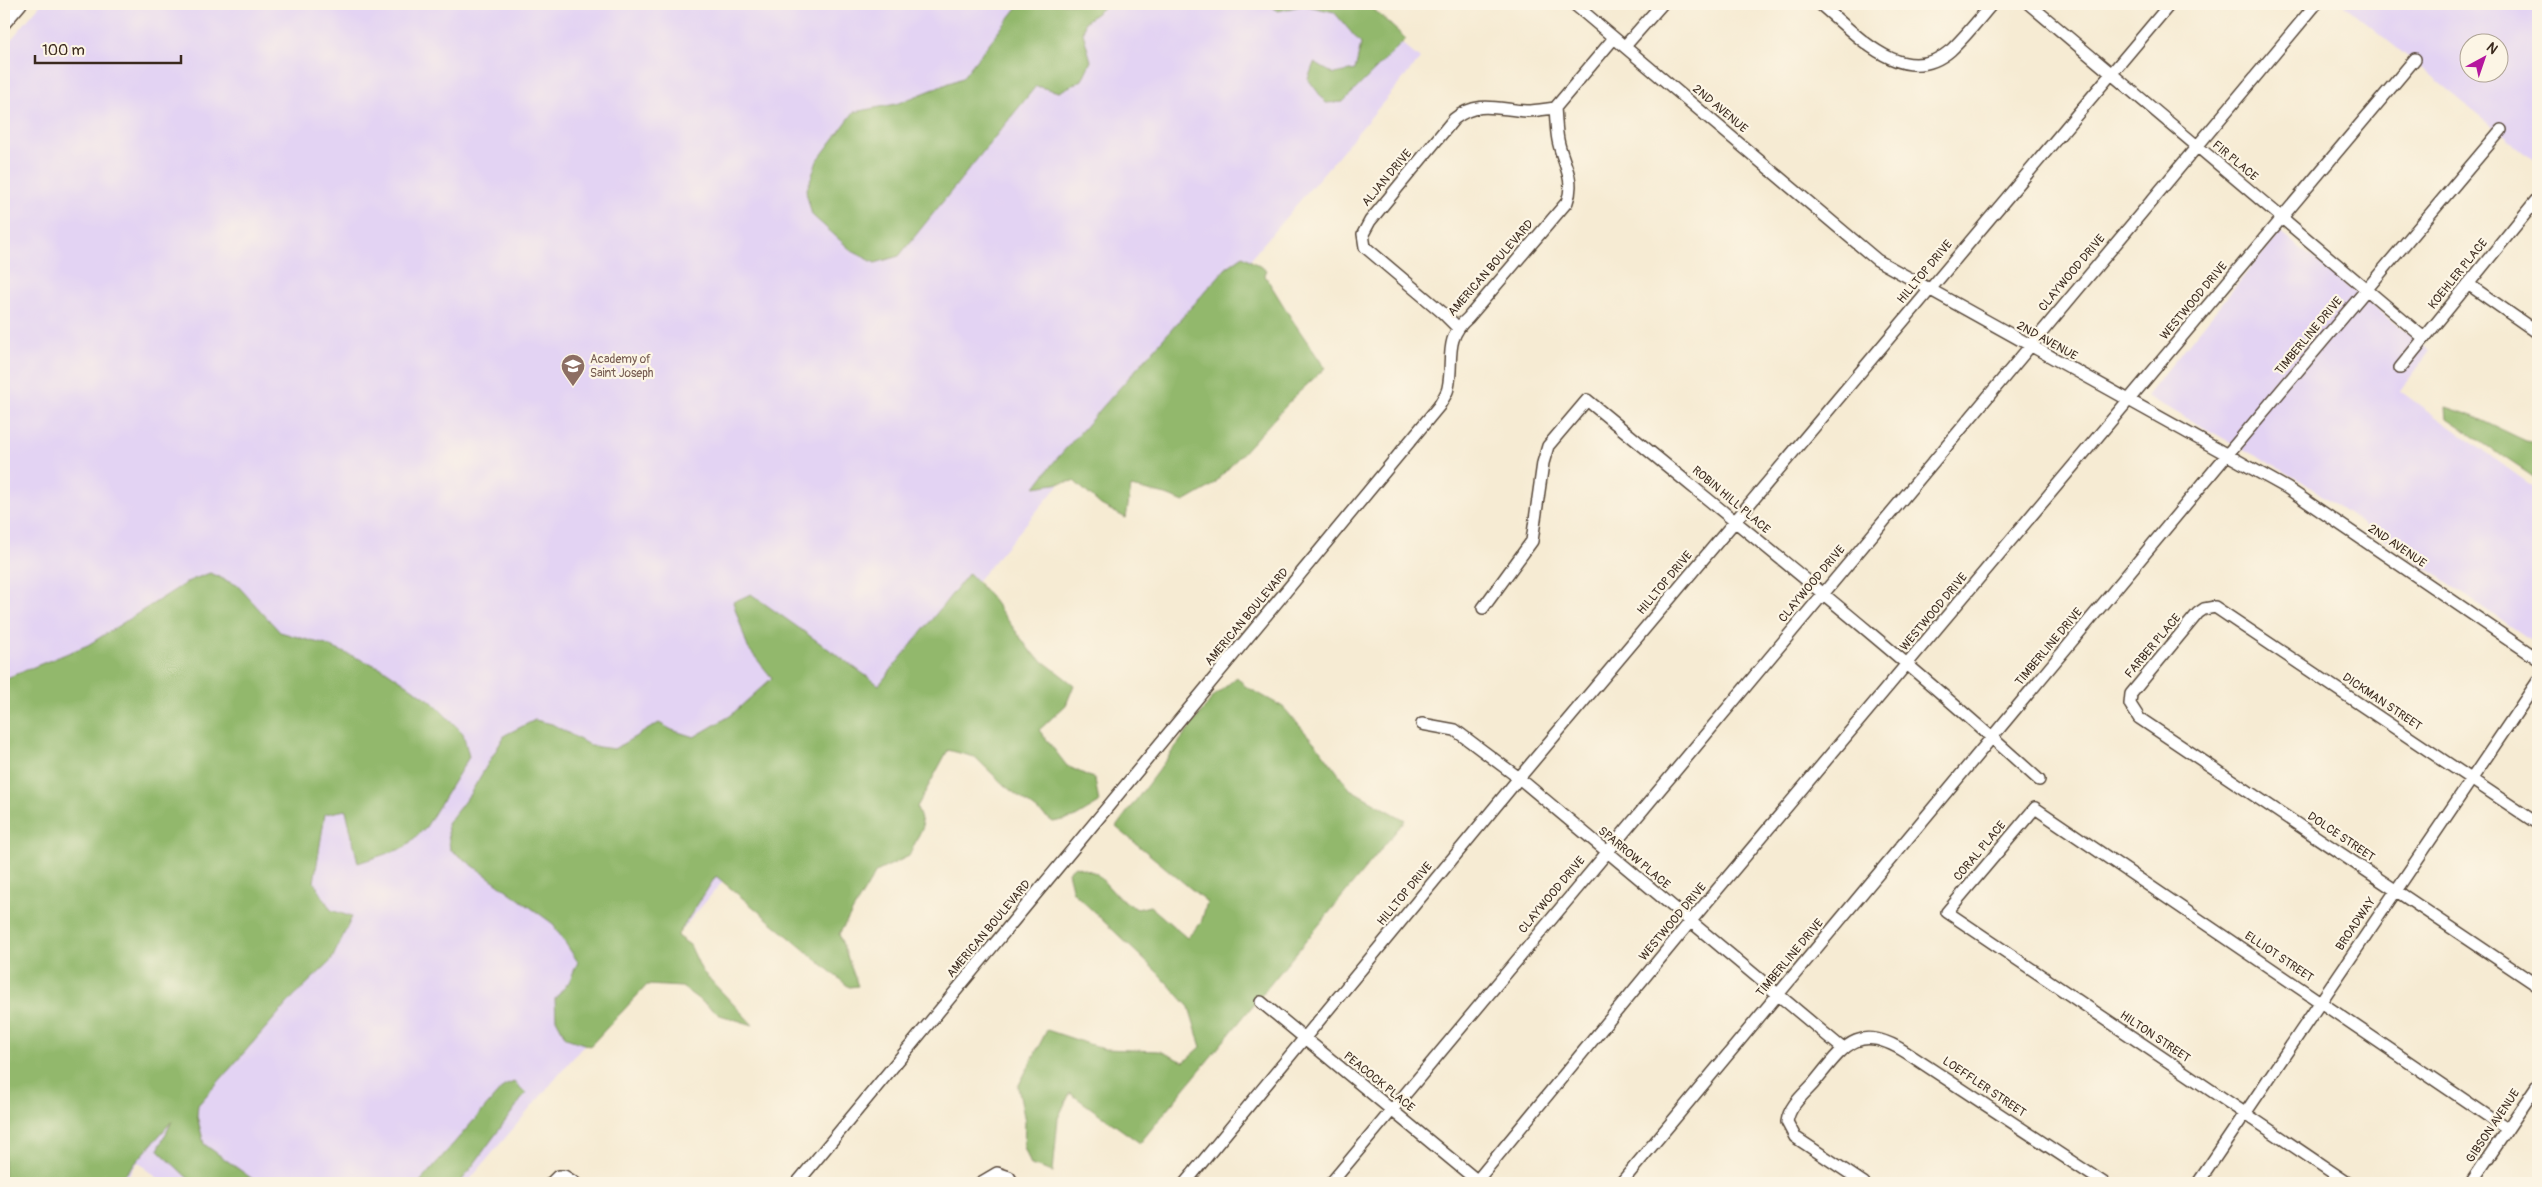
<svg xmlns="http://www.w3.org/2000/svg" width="2542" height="1187" font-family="Pangolin,sans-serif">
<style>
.built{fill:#e3d3f3;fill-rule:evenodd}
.forest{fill:#92b86c;stroke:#667145}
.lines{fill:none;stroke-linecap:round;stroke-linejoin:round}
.minor-casing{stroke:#574739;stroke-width:14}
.minor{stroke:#fff;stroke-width:11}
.labels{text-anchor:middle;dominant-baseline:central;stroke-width:4.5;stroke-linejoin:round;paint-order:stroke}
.street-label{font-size:12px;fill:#3b2a1e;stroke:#fcf5e5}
.education-label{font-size:12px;fill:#785e54;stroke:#fcf5e5;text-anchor:start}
</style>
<rect width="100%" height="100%" fill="#fcf5e5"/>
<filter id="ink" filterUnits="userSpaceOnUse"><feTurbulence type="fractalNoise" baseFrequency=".02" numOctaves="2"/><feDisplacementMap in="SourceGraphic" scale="10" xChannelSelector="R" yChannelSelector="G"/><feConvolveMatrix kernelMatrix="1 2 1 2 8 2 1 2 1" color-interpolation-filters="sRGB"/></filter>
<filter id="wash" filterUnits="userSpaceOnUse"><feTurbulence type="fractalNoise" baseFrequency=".0096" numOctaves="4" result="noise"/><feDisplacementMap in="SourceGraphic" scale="20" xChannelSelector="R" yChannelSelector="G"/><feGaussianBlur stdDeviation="1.12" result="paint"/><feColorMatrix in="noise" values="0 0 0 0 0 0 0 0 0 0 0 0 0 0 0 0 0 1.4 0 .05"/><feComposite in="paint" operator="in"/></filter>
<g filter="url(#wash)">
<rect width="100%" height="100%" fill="#f6ebd3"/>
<path class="built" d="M41,4H1355L1420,59L467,1183H164L138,1162L123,1183H4V48Z
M2343,4H2538V160L2536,162ZM2470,42H2500V72H2470Z
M2280,232L2430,351L2400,391L2538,490V646L2300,480L2146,396Z"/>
<path class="forest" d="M1020,4H1108L1085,22L1083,33L1091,61L1082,80L1059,92L1036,86L899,256L875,263L852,251L812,215L806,192L817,161L854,112L896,104L962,78Z
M1268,4H1368L1406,39L1343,102L1326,103L1308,79L1314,63L1334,74L1355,70L1361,44L1334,12L1304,5L1278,11Z
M1243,256L1266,270L1264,274L1293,321L1325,368L1297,394L1212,486L1184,502L1166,495L1131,487L1126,518L1101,505L1074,481L1035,487L1053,463L1226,268Z
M2446,407L2473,416L2526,441L2538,443V480L2447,419Z
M210,573L238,586L280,632L326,645L384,669L431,701L463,733L469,757L426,827L404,848L358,863L346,810L325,814L314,882L331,910L352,917L331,961L293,997L198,1105L197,1116L204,1144L258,1183H193L158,1150L172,1121L118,1183H4V679L88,645L189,581Z
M969,573L990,596L1031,652L1074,685L1066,705L1039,730L1067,766L1095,779L1099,803L1074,818L1053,822L1005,786L975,757L948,750L917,807L923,826L909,856L876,872L839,934L858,986L849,987L716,876L677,936L690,945L702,971L753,1025L720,1015L682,987L647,985L590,1046L566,1038L556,1019L555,999L569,982L578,962L552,923L450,849L447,824L470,794L505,735L535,720L552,724L591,746L614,749L659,723L672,730L694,737L730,716L772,678L748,648L733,602L751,594L879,685Z
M1237,677L1245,686L1283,707L1320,749L1350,789L1405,820L1140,1143L1070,1093L1058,1118L1053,1172L1031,1165L1024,1147L1025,1121L1018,1087L1047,1030L1104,1049L1160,1051L1184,1062L1201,1047L1189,1007L1158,973L1073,892L1068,872L1075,866L1096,873L1117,896L1137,909L1150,906L1187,938L1201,923L1207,902L1116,827L1212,698Z
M514,1082L526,1093L460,1183H419L504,1086Z"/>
</g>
<g filter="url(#ink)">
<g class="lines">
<defs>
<path id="minor" d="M1574,4L1877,260L2287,488L2538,659
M1820,4C1855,33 1904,91 1951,50C1966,36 1979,19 1992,4
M2029,4L2424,338
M4,24L21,4
M1625,46L1662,4
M2468,284L2538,333
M1457,327L1443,313L1365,247L1363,234L1370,221L1454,119C1479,99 1499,110 1527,111C1536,111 1546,109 1555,108
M2400,368L2538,198
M1483,608L1532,541L1543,463L1548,446L1587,400C1738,525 1893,647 2039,780
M1422,724L1455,730L1519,778L1842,1048
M2538,824L2215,607L2204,609L2198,613L2131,694L2130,704L2139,718L2538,986
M1261,1002L1480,1183
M551,1183L558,1176H564L575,1183
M797,1183L1439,406C1442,400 1447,394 1448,388C1454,361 1443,339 1468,318L1567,202C1576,179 1562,162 1558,140C1556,130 1556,118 1555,108L1614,38
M980,1183L997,1173L1009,1177L1013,1183
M1185,1183L1519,778L2170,4
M1331,1183L2316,4
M1475,1183L1690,922L2415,59
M1621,1183L2226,456L2501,130
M1864,1183L1795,1137L1787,1122C1789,1106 1803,1095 1813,1084C1844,1046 1858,1021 1907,1053L2104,1183
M2198,1183L2538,681
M2348,1183L1947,912L2035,808L2507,1129
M2471,1183L2538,1084"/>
</defs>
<use href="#minor" class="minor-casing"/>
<use href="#minor" class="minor"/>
</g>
</g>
<defs>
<symbol id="school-pin" viewBox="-11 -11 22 30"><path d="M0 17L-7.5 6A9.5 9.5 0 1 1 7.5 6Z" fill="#8d6e63" stroke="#fcf5e5"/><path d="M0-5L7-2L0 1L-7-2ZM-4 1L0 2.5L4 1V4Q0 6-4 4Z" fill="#fff"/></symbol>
</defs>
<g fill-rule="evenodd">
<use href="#school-pin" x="559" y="352" width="28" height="38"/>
</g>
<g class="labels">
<g class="street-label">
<text transform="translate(1720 109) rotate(40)">2ND AVENUE</text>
<text transform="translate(2235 161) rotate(40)">FIR PLACE</text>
<text transform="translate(1387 178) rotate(-50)">ALJAN DRIVE</text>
<text transform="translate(1491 268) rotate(-49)">AMERICAN BOULEVARD</text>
<text transform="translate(1925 272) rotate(-50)">HILLTOP DRIVE</text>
<text transform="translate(2072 273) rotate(-50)">CLAYWOOD DRIVE</text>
<text transform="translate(2458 274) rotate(-51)">KOEHLER PLACE</text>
<text transform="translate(2194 301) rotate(-50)">WESTWOOD DRIVE</text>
<text transform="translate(2309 336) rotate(-50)">TIMBERLINE DRIVE</text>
<text transform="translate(2047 341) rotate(29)">2ND AVENUE</text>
<text transform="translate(1731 500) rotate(40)">ROBIN HILL PLACE</text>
<text transform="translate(2397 546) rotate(34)">2ND AVENUE</text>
<text transform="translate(1665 583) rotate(-50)">HILLTOP DRIVE</text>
<text transform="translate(1812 584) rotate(-50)">CLAYWOOD DRIVE</text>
<text transform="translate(1934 612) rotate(-50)">WESTWOOD DRIVE</text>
<text transform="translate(1247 617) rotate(-50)">AMERICAN BOULEVARD</text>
<text transform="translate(2153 646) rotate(-50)">FARBER PLACE</text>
<text transform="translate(2049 647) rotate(-50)">TIMBERLINE DRIVE</text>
<text transform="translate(2382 702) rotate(34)">DICKMAN STREET</text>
<text transform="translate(2341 837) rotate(34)">DOLCE STREET</text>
<text transform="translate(1980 851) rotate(-50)">CORAL PLACE</text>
<text transform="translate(1634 858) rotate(40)">SPARROW PLACE</text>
<text transform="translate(1405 894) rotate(-50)">HILLTOP DRIVE</text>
<text transform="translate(1552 895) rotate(-50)">CLAYWOOD DRIVE</text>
<text transform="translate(1673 922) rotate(-50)">WESTWOOD DRIVE</text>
<text transform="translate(2356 924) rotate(-56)">BROADWAY</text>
<text transform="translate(989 929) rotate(-50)">AMERICAN BOULEVARD</text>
<text transform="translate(2279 957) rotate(34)">ELLIOT STREET</text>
<text transform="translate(1790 958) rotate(-50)">TIMBERLINE DRIVE</text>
<text transform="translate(2155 1037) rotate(34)">HILTON STREET</text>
<text transform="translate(1379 1082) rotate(39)">PEACOCK PLACE</text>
<text transform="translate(1984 1087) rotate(34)">LOEFFLER STREET</text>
<text transform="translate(2493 1126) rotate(-56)">GIBSON AVENUE</text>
</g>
<g class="education-label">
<text x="590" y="359">Academy of<tspan x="590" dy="14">Saint Joseph</tspan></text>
</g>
</g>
<rect width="2542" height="1187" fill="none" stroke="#fcf5e5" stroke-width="20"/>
<g transform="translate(2484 58) rotate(40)"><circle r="24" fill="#fcf5e5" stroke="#afa495"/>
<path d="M0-4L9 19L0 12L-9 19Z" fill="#b5179e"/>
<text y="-8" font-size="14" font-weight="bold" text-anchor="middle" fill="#3b2a1e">N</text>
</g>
<path d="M35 55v8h146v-8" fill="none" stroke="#3b2a1e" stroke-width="2.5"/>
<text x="42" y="55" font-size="15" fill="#3b2a1e" stroke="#fcf5e5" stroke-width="4" paint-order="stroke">100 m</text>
</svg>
